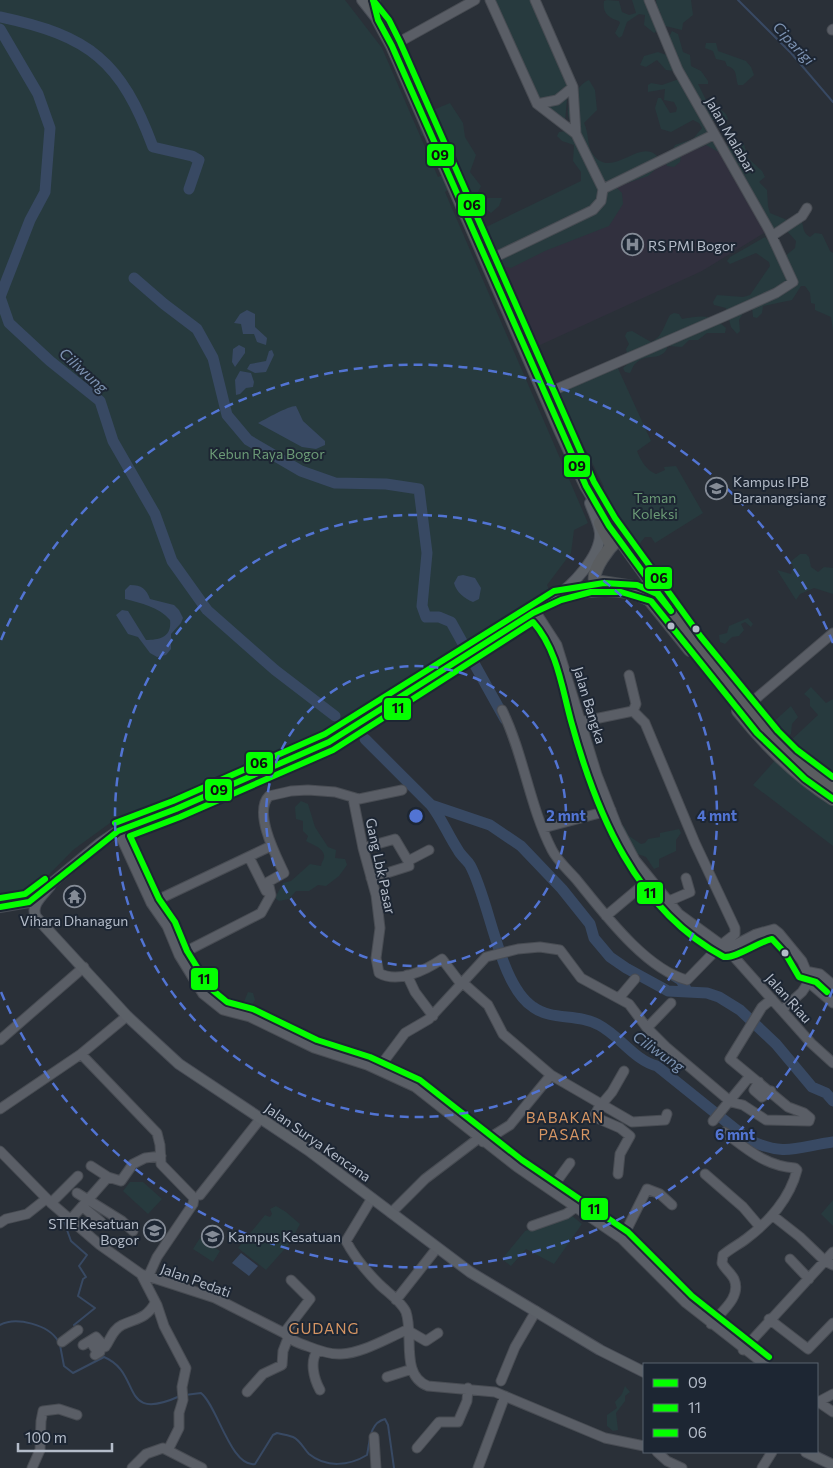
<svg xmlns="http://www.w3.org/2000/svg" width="833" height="1468" font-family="Commissioner,sans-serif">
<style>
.medical{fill:#31303e}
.green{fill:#273a3e}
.water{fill:#384963}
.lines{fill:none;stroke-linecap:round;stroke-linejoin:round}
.stream{stroke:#384963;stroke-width:2}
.river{stroke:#384963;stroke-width:11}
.minor-casing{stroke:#484c53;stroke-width:11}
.major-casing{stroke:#484c55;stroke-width:12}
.highway-casing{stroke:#474c53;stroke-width:14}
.minor{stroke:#5a5e66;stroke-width:9}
.major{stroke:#5c6168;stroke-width:10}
.highway{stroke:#5a5d60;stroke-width:12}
.tram{stroke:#595d64;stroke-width:1}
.bus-1-casing{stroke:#1d2633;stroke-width:10}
.bus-2-casing{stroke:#1d2633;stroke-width:10}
.bus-3-casing{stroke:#1d2633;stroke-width:10}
.bus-1{stroke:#04ff00;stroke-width:6}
.bus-2{stroke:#04ff00;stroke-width:6}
.bus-3{stroke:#04ff00;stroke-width:6}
.ring{fill:none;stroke:#5274d3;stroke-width:2.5;stroke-dasharray:9 6}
.bus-dot{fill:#b4bcc9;stroke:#1d2633;stroke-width:2}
.labels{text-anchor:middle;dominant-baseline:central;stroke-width:4;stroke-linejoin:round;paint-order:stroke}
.street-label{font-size:14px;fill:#b4bcc9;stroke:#1d2633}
.poi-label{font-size:14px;fill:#b4bcc9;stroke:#1d2633;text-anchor:start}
.park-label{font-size:14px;fill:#6b9a76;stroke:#1d2633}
.water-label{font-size:15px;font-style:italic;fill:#7c92b1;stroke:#1d2633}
.neighbourhood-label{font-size:15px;letter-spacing:1px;fill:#d59563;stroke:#1d2633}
.centre{fill:#5274d3;stroke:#1d2633;stroke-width:2.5}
.ring-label{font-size:15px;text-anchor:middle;font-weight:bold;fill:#5274d3;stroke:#1d2633;stroke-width:4;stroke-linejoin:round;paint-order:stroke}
.line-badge{stroke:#1d2633;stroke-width:2}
.pale-badge-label{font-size:14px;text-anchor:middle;font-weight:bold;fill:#111}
</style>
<rect width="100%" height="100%" fill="#2a3038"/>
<path class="medical" d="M713,135L769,230L702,271L527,351L487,261L602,191Z"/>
<path class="green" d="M0,0H345L382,48L438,177L445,174L428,139L421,135L420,131L423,100L429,95L433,110L450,103L463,123L465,137L476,155L470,172L481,186L477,194L481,201L488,198H502L499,206L491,213L482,206L480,209L482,217C465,222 456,200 449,188L445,192L588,523L574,530L571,553L547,585L550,592L324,736L161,805L110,823L73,850L30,894L0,898Z
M493,0H531L569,85L557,95L538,100Z
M607,0L619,1L622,12L629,15L636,13L632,0H647L659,16L661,13L657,9L656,0H691L693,15L683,23L682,30L665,26L654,33L644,25L645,15L639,14L627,22L622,36L619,38L615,33L620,23L619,21C609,18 602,13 604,1Z
M672,31L678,34L683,52L690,55L691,66L701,71L708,81V84H698L708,104C716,109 726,109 728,119L723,123L710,119L706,126L709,137L713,136L724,149L732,143L744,144L748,158L762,171L765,177L759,182L767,190L768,206L770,213L787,220L801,219C804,226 802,233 810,237L815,233L822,234L830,251L833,253V332L831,317L815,310V304L811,303L810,293L805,286H801L792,300L763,306L762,313L757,318L753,317L752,307L746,308L739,320L740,331L737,334L731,327L726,308L714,305L713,302L717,295L743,297L750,295L770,266L769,262L756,253L730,264L727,261L730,257L765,237L784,257L795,248L796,241L786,230L779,232L761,227L758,218L744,197L742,188L730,173L724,155L706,145L697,149L691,147L682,151L680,162L674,167L667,166L666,163L675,145L693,139L702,128L699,123L693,120L671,132L661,129L655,108L658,98H661L670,113L676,112L677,108L674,102L664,100L665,89L648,92V85L651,83L662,85L679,79L675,71L666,70L657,60L646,67L640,65L644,56L658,52L672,57L669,37Z
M706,43H716L718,51L746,61L751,67L754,75L743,85H738C735,76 738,69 727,66L725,61L716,59L713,51L705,48Z
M589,80L595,90L597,110L584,123C589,133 587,145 592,153C611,182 639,137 657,156L658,167L648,176L616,187L622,193L623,204L609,226L545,251L511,268L506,267L489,254L492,245L485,235L484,228L581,181V172L573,161L574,145L562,141L557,136L559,132L566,131L573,126C571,122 568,118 568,114C566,105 579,83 589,80Z
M567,99L565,122L547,107Z
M674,313L679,314L682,319C701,316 710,313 726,328L725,333H707L698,340H689L682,347L668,346C662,363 647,352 636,363C633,365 632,370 630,373L625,372L623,368L631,361V353H627L626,349L629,344L625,336L627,332L632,331L651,342C662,338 664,325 670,315Z
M616,364L651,441L637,451C641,461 646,470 656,474L665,470L664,467L676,466L703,513L655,543L651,537H645L637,547L626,540L599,490L604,487L556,389Z
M800,554H806L809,557L811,567L818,572L824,567L833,568V594L814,588L800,594L796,600L777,570L791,574L793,566L790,562Z
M748,618L753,624L751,627L745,622L741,624L744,630L739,636L732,637L725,644L720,642L719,635L727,633L729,626Z
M811,687L826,703L833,699V782L786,745L818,715L810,706V699L804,694Z
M791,706L798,717L792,724L791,734L782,740L770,725Z
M778,757L833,797V846L753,785Z
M301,801L308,804L315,827L328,847L336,850L335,858L345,859L347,865L339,876L326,886L318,885L309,891H296L289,899L279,901L275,898L283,883L291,881L310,864L321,866C321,863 323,861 324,858C326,848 310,844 306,841L308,836L303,831V821L296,819L295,807Z
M624,826L629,836L641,844L645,843L648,839L660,837V833L679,829L681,833L676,840V851L659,859V867L654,869L646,857L616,846L614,834Z
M248,992L253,993L255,1000L249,1011L241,1009Z
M130,1182H143L162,1199L148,1214L123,1191Z
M833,1200V1226L821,1214Z
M276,1206L286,1212L300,1224L290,1243L266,1270L238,1248L265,1215L270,1217L272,1214L270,1209Z
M571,1215L582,1224L554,1264L526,1249L511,1266L502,1259L525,1231Z
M200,1238L220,1251L213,1262L193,1249Z
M625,1386L630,1392L625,1396V1401L616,1413L618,1430L613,1431L607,1426V1415L617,1408L615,1402L622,1394Z"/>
<path class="water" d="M247,310L255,314V327L267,338L266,345L257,342L254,334H243L241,324L234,323L240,314Z
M239,345L245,348V353L235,367L232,362L233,349Z
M272,350L274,355L266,372L255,373L247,369L250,364L266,361L269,351Z
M240,371L251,373L254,382L253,387L246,388L240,394L236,395L235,380Z
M296,406L303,421L325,441V445L316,449L302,447L258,423C266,419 288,406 296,406Z
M463,575L475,578L481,588L479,599L473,602C465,599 456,592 454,583L458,576Z
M130,585C142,585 146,589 150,599L174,605L179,610L183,618L181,623L171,634V649L166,655L157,657L150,653L138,637L128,634L116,615L122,610L128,611L146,640C160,640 172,637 170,620C159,607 141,603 125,599V590Z
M241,1253L258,1266L249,1276L232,1263Z"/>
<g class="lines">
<path class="stream" d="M738,0L791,53L833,102
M63,1219L71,1241L87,1255L79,1266L86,1277L83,1279L78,1296L95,1308L74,1325
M0,1325C16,1316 49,1325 58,1341
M60,1345L64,1366L73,1373L104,1357C143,1373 118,1424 180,1396
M185,1395L201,1393C217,1405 231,1468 255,1464L273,1435L277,1433C282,1434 288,1435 293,1437C300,1440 304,1449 309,1454C326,1468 349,1466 367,1455C370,1442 369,1423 385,1419L388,1425L394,1468"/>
<path class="river" d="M0,17C90,36 121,61 153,147L192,156L199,160L189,189
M0,29L38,94L50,128L45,192L30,220L0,297L9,323L50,361L100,401L113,441L155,514L172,561L207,610L275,670L335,716
M134,278L164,304L197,329L213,358L227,415L248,440L301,471L335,483L386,484L419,489L427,553L422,606L426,617H439L451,622L505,719
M365,739L431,805L490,825L521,846L562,889L590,924L594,938L610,957L626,968L668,991L707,993L719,997L740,1010L776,1044L812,1087L826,1093L833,1101
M431,805C442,819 448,835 458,850C461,856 467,860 470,865C490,901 499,985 533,1007C552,1021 578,1013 599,1025C620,1036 634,1060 657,1066L749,1140C785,1157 797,1147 833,1142
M673,975L681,980L687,991"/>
<defs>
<path id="minor" d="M490,0L537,104L576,134
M535,0L573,87L576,134L603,189
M832,30L833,29
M392,46L475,0
M537,104L557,100L573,87
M772,236L802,216L807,208
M487,261L593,210L601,201L603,189L713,135
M545,394L725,316L776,293L793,282L769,230L678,70L649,0
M535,611L557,645L597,775L617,826L635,860L679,914L727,949L811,1043L833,1063
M746,707L833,633
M502,710C524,755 529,805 552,850C557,860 568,870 576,879C603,912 645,969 687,980L721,945L735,934V928L695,843L645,723L633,711L636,704L629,675
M580,722L633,711
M353,798L363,848L376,895L380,928L376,958L379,973C398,984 426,970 442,959L461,984
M543,828L611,810
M118,831L151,903L167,926L179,955L203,994L223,1010L250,1017L314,1048L367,1065L415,1087L517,1167L622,1239L686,1303L764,1364
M363,848L395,839L408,861
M249,857L266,891
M371,878L409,866L408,861L429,850
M669,901L690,892L686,878
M151,903L271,846
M606,916L650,879
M727,949L756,934L774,929L779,933L802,961L812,985L833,1003
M179,955L261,913L271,895L268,882L284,873C276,856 253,812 269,796L291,791L308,790L335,792L359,799L402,790
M805,971L820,974L833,985
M407,975L415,992L433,1016
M463,983L488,1005L503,1034L551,1075L632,1122L665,1120L667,1114
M619,998L635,979
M782,1010L802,992L810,980
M647,1028L671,1003
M0,1040L84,967
M81,1054L157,1133L160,1145L161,1164L194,1198L193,1204L157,1257L148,1277
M378,1069L405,1033L429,1019L486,957L518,949L540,947L560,950L581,978L629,1004L647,1028L666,1047L731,1102L743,1105L766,1120L809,1121L810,1118L804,1113L788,1107L730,1059L762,1007L772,999
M759,1082L754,1090L762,1097L771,1091
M600,1105L595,1115L597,1118L620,1128L630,1136L620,1154L618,1174
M601,1105L612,1092L624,1071
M0,1109L81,1054L127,1016
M713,1121L750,1076
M483,1142L510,1125L551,1075
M0,1151L51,1203L100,1245L141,1274L215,1298L284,1333C290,1340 298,1343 307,1346C317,1350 330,1355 341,1354C363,1353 387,1338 407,1330
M705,1174L743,1207L760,1227
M108,1177L121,1181L133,1164L145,1158L161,1156
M551,1189L570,1163
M77,1193L122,1221L133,1231
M200,1195L261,1118
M372,1198L346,1241C354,1256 367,1272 379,1284C387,1292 402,1302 406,1312C414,1335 400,1376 428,1386L495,1392L605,1438L644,1446
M51,1203L78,1176
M83,1207L101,1222
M391,1213L425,1179L479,1138
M772,1215L800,1237L825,1261L833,1265
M71,1219L108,1177L91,1166
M0,1223L6,1219L27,1214L46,1199
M532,1226L566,1214L576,1207
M622,1239L647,1189L660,1194L672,1205
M790,1259L809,1279
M141,1274L157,1305L164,1326L186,1368L182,1387L183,1400L179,1413V1428L168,1450
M396,1300L437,1248
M769,1319L808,1349L833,1323
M711,1324C721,1312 742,1297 734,1279C731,1273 725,1269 722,1263L723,1255C730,1249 738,1245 746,1239C769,1222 790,1198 797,1170L795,1168C765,1166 747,1149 724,1132
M407,1330L426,1341L438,1333
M284,1333L310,1299L291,1280
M90,1341L96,1350L100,1349V1352L95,1355
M62,1342L78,1330
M83,1345L96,1337L105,1347C111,1339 112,1330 122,1325C137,1318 146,1319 155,1303
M318,1350C309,1361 314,1379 320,1390
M743,1350L833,1252
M387,1377L412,1369
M501,1381L515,1347L536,1311
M247,1392L263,1374L282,1365L283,1351L288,1338
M817,1401L833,1412
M818,1402L833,1394
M374,1437L376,1468
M417,1448L439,1422H458L467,1401L468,1388
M657,1452L667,1461L682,1468
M32,1468L40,1450L41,1421L43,1411L59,1409L77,1415
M132,1468L146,1454L163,1448L202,1468
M478,1468L505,1396
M762,1468L772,1452"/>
<path id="major" d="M362,0L377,19
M554,598C572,586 601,556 600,533C599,523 593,512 590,503
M50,886C43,895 30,905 36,917L127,1016L179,1064L308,1150L470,1272L600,1350L644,1372
M0,907L29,902L99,844L118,831L176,809L329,742L550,602C578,590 619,586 648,600
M806,1452L833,1465"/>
<path id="highway" d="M373,0L378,20L392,46L561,432L586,486L608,523L694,642L771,737L791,757L833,788
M600,523L611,545
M617,540C609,548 592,569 595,581L640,588L690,650
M738,711C766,746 795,775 833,799"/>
</defs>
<use href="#minor" class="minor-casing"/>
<use href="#major" class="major-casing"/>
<use href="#highway" class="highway-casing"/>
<use href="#minor" class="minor"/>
<use href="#major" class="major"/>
<use href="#highway" class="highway"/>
<path class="tram" d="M372,724L375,722"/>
<defs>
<path id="bus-1" d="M373,0L378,20L392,46L586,486L609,526L669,608
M0,907L29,902L118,831L176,809L329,742L533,613L561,600L591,592H621L651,601L757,733L805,779L833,799"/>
<path id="bus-2" d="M769,1357L692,1296L628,1232L522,1160L420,1080L370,1057L317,1040L253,1009L227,1002L210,988L187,951L175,922L159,899L130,836L180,817L333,750L533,622C557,649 562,688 571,721C596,813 636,910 724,957C737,958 758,942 772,939L785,953L799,977L816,982L827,992"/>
<path id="bus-3" d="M373,0L389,20L400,42L594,482L615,518L701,637L778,731L797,750L833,777
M115,823L173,801L325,734L554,591L604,583L637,585L657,594L671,611
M0,898L25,894L45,879"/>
</defs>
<use href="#bus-1" class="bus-1-casing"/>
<use href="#bus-2" class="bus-2-casing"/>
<use href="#bus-3" class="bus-3-casing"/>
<use href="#bus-1" class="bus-1"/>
<use href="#bus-2" class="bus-2"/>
<use href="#bus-3" class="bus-3"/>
</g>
<g class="ring">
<circle cx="416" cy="816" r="150"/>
<circle cx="416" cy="816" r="301"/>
<path d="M833 989A451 451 0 0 1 1 992M1 640A451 451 0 0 1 833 643"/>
</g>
<defs>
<symbol id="hospital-ring" viewBox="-11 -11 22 22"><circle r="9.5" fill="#1d2633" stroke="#848b96" stroke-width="1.5"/><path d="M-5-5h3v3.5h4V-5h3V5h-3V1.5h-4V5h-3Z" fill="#848b96"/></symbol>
<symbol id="university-ring" viewBox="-11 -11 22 22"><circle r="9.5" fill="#1d2633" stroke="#848b96" stroke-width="1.5"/><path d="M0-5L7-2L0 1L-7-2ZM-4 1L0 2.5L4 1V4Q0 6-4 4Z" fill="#848b96"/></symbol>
<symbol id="temple-ring" viewBox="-11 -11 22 22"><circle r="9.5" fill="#1d2633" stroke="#848b96" stroke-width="1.5"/><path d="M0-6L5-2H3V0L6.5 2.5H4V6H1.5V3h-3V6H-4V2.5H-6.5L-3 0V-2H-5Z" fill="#848b96"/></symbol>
</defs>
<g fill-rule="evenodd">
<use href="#hospital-ring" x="620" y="232" width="25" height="25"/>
<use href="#university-ring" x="704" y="476" width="25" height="25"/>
<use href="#temple-ring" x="62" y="884" width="25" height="25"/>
<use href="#university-ring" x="142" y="1218" width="25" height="25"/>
<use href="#university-ring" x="200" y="1224" width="25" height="25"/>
</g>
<g class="bus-dot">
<circle cx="671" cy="626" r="4.5"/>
<circle cx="696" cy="629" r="4.5"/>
<circle cx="785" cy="953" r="4.5"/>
</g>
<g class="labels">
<g class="street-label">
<text transform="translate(731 135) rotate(60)">Jalan Malabar</text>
<text transform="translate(590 705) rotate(73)">Jalan Bangka</text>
<text transform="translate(381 866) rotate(78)">Gang Lbk Pasar</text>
<text transform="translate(789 998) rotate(48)">Jalan Riau</text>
<text transform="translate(318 1142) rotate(35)">Jalan Surya Kencana</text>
<text transform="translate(196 1280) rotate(20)">Jalan Pedati</text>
</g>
<g class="poi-label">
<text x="648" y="245">RS PMI Bogor</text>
<text x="733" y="481">Kampus IPB<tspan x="733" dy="16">Baranangsiang</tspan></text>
<text x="74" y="920" text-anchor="middle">Vihara Dhanagun</text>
<text x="139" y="1223" text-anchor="end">STIE Kesatuan<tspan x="139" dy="16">Bogor</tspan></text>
<text x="228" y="1236">Kampus Kesatuan</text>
</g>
<g class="park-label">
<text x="267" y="453">Kebun Raya Bogor</text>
<text x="655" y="497">Taman<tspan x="655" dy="16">Koleksi</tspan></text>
</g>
<g class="water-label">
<text transform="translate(794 43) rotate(47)">Ciparigi</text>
<text transform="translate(84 370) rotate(42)">Ciliwung</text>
<text transform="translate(659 1051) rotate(35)">Ciliwung</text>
</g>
<g class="neighbourhood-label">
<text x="565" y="1117">BABAKAN<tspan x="565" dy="17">PASAR</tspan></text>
<text x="324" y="1328">GUDANG</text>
</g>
</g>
<circle cx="416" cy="816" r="8" class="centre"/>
<g class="ring-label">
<text x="566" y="821">2 mnt</text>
<text x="717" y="821">4 mnt</text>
<text x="735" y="1140">6 mnt</text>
</g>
<g class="line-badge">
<rect x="426" y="143" width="29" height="24" rx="5" fill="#04ff00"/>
<rect x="457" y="193" width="29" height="24" rx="5" fill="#04ff00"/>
<rect x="563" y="454" width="28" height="24" rx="5" fill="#04ff00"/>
<rect x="644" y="566" width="29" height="24" rx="5" fill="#04ff00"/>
<rect x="383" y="697" width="29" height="24" rx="5" fill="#04ff00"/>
<rect x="245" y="751" width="29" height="24" rx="5" fill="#04ff00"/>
<rect x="204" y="778" width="29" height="24" rx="5" fill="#04ff00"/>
<rect x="636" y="881" width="28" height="24" rx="5" fill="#04ff00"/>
<rect x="190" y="967" width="29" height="24" rx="5" fill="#04ff00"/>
<rect x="580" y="1197" width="29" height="24" rx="5" fill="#04ff00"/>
</g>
<g class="pale-badge-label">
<text x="440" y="160">09</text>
<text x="472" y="210">06</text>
<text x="577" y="471">09</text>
<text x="659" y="583">06</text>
<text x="398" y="713">11</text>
<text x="259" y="768">06</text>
<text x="219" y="795">09</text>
<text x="650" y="898">11</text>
<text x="204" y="984">11</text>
<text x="594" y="1214">11</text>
</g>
<rect x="643" y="1363" width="175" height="90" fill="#1d2633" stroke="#59626f"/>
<rect x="653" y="1379" width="25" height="8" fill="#04ff00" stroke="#59626f"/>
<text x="688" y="1388" font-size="15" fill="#b4bcc9">09</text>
<rect x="653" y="1404" width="25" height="8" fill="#04ff00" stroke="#59626f"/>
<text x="688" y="1413" font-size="15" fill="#b4bcc9">11</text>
<rect x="653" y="1429" width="25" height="8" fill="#04ff00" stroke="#59626f"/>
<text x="688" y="1438" font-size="15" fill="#b4bcc9">06</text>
<path d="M18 1443v8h94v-8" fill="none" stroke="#b4bcc9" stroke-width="2.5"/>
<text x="25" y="1443" font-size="15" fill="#b4bcc9" stroke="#1d2633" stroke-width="4" paint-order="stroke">100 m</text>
</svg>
